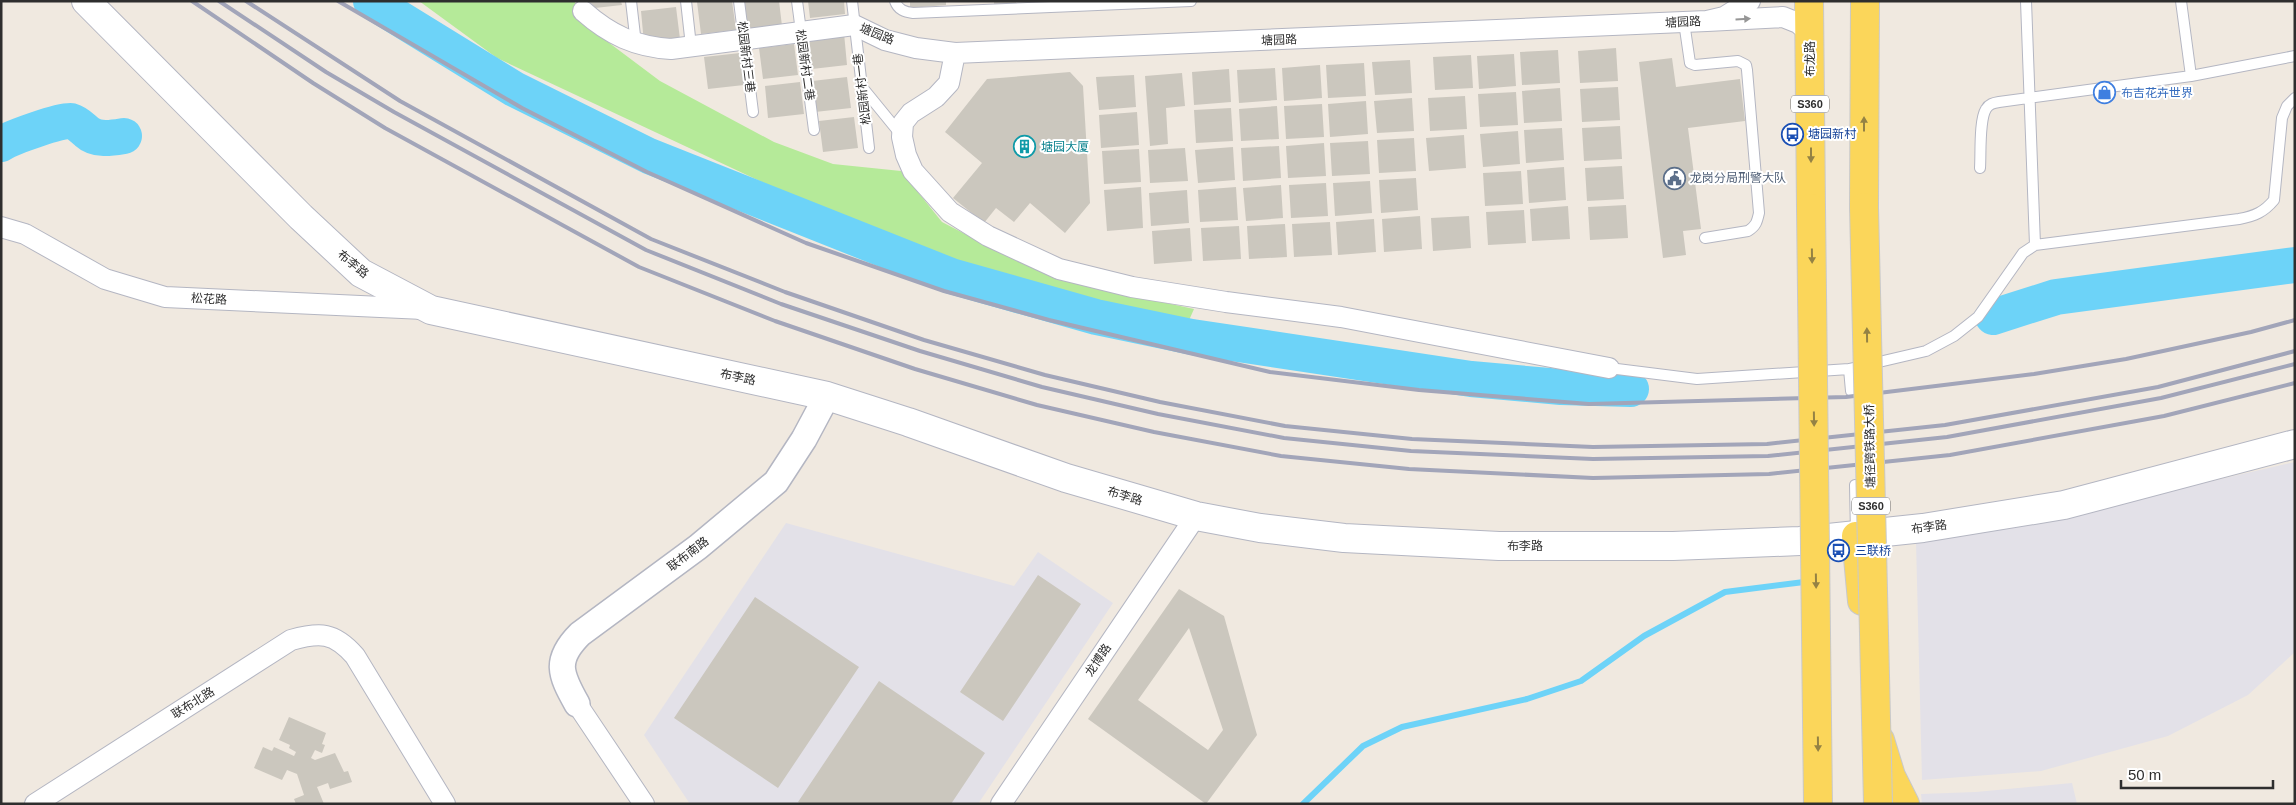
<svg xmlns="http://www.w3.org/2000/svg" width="2296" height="805" font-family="Arial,'Noto Sans SC',sans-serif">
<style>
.industrial{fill:#e3e1e8}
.green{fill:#b5ea99}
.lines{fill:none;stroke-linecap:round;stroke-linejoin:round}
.stream{stroke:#6dd3f8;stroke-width:6}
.river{stroke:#6dd3f8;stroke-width:36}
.building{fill:#cbc7be;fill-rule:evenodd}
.service-casing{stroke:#b4b6c2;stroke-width:12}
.minor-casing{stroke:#b4b6c2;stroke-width:22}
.tertiary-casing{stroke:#b4b6c2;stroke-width:28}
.secondary-casing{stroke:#b4b6c2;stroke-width:30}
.primary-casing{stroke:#c9c9c9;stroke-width:30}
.service{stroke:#fff;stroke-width:10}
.minor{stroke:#fff;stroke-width:20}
.tertiary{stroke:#fff;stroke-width:25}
.secondary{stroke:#fff;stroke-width:28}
.primary{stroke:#fbd65a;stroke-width:28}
.rail{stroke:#a2a5b9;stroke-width:4}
.primary-bridge-casing{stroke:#c9c9c9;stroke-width:30;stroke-linecap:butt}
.primary-bridge{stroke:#fbd65a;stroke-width:28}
.oneway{fill:#969696}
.oneway2{fill:#948244}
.labels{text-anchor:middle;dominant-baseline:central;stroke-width:4;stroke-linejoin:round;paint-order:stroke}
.shield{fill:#fff;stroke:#6d6d6d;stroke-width:1}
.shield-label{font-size:11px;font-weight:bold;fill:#2e2e2e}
.street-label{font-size:12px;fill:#2e2e2e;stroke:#fff}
.shop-label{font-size:12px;fill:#366cbe;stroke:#fff;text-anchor:start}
.transit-label{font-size:12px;fill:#164399;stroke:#fff;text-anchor:start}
.culture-label{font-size:12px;fill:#0d838f;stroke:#fff;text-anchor:start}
.service-label{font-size:12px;fill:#4e5e75;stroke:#fff;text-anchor:start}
</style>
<rect width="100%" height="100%" fill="#f0e9e0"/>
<path class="industrial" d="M2295,462V652L2248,695L2168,736L2041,771L1922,780L1916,542L2130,500Z
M786,523L1014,586L1038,552L1113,603L978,804H690L644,735Z
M2072,783L2077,804H1922L1921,794L1976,792Z"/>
<path class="green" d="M419,1H574L600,36L660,81L774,142L833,164L901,171L942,222L1017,261L1102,289L1194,309L1186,327L981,269L809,204L497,58Z"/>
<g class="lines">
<path class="stream" d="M1303,804L1363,746L1402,727L1527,699L1581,681L1644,636L1725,592L1804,582"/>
<path class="river" d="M371,1L514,89L649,156L951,276L1096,317L1192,337L1471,379L1561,387L1631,389
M1,144C10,138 63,119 71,121C78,123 82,128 87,132C97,141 112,138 124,136
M1993,317L2056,297L2295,265"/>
</g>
<path class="building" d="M585,1H621L622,5L586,9Z
M707,1H732L736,30L701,34L697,2Z
M743,1H779L782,26L747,30Z
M808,1H844L845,14L810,18Z
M910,1H946V5L910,8Z
M994,1H1016V4L994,6Z
M676,7L680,39L644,43L641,11Z
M844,33L847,65L812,69L808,38Z
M794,44L798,75L763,79L759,48Z
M1616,48L1618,81L1580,83L1578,51Z
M1558,50L1560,83L1522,85L1520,52Z
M740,53L744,85L708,89L704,57Z
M1514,54L1516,86L1479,89L1477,56Z
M1471,55L1473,88L1435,90L1433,57Z
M1672,58L1676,87L1740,79L1745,121L1688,128L1701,229L1683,231L1686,255L1663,258L1639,62Z
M1410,60L1412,93L1375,95L1372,62Z
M1364,63L1366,96L1328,98L1326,65Z
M1320,65L1322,98L1284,101L1282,68Z
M1275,68L1277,100L1239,103L1237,70Z
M1229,69L1231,102L1194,105L1192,72Z
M1070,72L1083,86L1090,203L1065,233L1030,203L1014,222L996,208L984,223L953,198L982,163L945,132L987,79Z
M1182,73L1185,106L1166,108L1168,144L1150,146L1145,76Z
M1134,75L1136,107L1099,110L1096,77Z
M847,77L851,108L815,112L812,81Z
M800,82L804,114L768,118L765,86Z
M1618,87L1620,120L1582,122L1580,89Z
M1560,88L1562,121L1524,123L1522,91Z
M1516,92L1518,125L1480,127L1478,94Z
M1465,96L1467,129L1430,131L1428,98Z
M1412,98L1414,131L1377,133L1374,101Z
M1366,101L1368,134L1330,137L1328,104Z
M1322,104L1324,137L1286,139L1284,106Z
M1277,106L1279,139L1241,141L1239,109Z
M1231,108L1233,141L1196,143L1194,110Z
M1137,112L1139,145L1101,148L1099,115Z
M854,117L858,148L823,152L819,121Z
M1620,126L1622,159L1584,161L1582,128Z
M1562,128L1564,160L1526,163L1524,130Z
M1518,131L1520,164L1483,167L1480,134Z
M1464,135L1466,168L1429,171L1426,138Z
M1414,138L1416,171L1379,173L1377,140Z
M1368,141L1370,174L1332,176L1330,143Z
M1324,143L1326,176L1288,178L1286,146Z
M1279,146L1281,178L1243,181L1241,148Z
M1233,147L1235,180L1198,183L1195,150Z
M1185,148L1188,181L1150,183L1148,150Z
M1139,149L1141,182L1104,184L1102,151Z
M1622,166L1624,199L1587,201L1585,168Z
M1564,167L1566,200L1529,203L1527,170Z
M1521,171L1523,204L1485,206L1483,173Z
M1416,178L1418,210L1381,213L1379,180Z
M1370,181L1372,213L1335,216L1333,183Z
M1326,183L1328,216L1291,218L1289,185Z
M1281,185L1283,218L1246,221L1243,188Z
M1141,187L1143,228L1107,231L1104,190Z
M1236,187L1238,220L1200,222L1198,190Z
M1187,190L1189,223L1151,226L1149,193Z
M1626,205L1628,238L1590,240L1588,207Z
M1568,206L1570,239L1532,241L1530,209Z
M1524,210L1526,243L1488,245L1486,212Z
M1420,216L1422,249L1384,252L1382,219Z
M1469,216L1471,248L1433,251L1431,218Z
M1374,219L1376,252L1338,255L1336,222Z
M1330,222L1332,255L1294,257L1292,224Z
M1285,224L1287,257L1249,259L1247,226Z
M1239,226L1241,259L1203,261L1201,228Z
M1190,228L1192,261L1154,264L1152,231Z
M1038,575L1081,604L1003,721L960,692Z
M1179,589L1224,616L1257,735L1206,804L1088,719ZM1189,628L1223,730L1208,750L1138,700Z
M755,597L859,667L778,788L674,718Z
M879,681L985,753L951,804H801L798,802Z
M289,717L326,733L322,744L325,745L322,753L315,750L311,758L315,760L335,753L344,772L348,771L352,782L330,789L328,783L317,787L324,804H296L294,799L304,795L297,774L287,770L282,780L254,768L263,747L272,751L274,747L294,756L296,752L289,748L290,745L279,740Z"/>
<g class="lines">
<defs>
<path id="service" d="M631,1L636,44
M686,1L691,46
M739,1L753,112
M797,1L814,130
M852,1L869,148
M895,1C898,10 905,12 913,13L1191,1
M2026,1L2035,245
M2181,1L2191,76
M1684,22L1690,63L1695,65L1738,61L1746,65L1747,70L1759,213C1757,222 1756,226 1748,231L1705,238
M862,87L902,136
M1980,168C1981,154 1979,120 1986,109C1989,104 1993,103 1999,102L2191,76L2295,56
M1609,368L1697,379L1849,369L1926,351L1954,336L1978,317L2023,253L2035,245L2239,219C2255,216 2264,212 2274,200L2282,118L2287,106L2295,98
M1849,369L1851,391
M1855,485L1856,535"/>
<path id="minor" d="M1750,1L1724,17L1707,21L1783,17L1798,23L1810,33
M583,11C610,35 636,47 671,49L854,25L885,40L916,48L955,53L1707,21
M955,53L949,83L936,97L911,113L903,123L902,137L906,155L913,171L950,212L988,236L1059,269L1132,287L1226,302L1341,317L1609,368
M1,227L25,234L105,279L165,297L424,309
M577,704L644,804
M35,804L291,640C320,632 334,632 355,656L445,804
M1001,804L1196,516"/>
<path id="tertiary" d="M577,704C560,674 554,660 580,634L698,547L776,482L804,439L827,396"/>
<path id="secondary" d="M86,1L301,217L361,273L431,310L827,396L908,422L1066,478L1196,516L1260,528L1344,538L1499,546H1673L1800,541L1923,528L2064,505L2295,444"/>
<path id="primary" d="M1809,1L1811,208
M1864,207L1865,1
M1856,536L1862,601
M1880,740L1891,776L1905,804"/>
</defs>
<use href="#service" class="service-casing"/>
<use href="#minor" class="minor-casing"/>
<use href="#tertiary" class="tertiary-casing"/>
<use href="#secondary" class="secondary-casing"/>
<use href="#primary" class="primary-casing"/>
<use href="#service" class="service"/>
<use href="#minor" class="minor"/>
<use href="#tertiary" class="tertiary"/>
<use href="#secondary" class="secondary"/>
<use href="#primary" class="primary"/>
<path class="rail" d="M192,1L313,83L385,128L639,267L775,321L915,369L1037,405L1154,432L1281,456L1409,469L1593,478L1769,474L1950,455L2164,416L2295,383
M219,1L326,72L394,112L646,250L781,304L920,351L1042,387L1158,414L1284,438L1411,451L1593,459L1768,456L1947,437L2161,398L2295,364
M246,1L400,101L651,239L785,292L924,340L1045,375L1160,402L1285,426L1412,439L1593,447L1767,444L1945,425L2158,387L2295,351
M338,1L522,108L647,172L806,243L944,291L1049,320L1270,372L1419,390L1589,404L1846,397L2034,374L2126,359L2251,332L2295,320"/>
<defs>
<path id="primary-bridge" d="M1864,207L1878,804
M1811,208L1818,804"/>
</defs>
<use href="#primary-bridge" class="primary-bridge-casing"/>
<use href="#primary-bridge" class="primary-bridge"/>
</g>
<defs><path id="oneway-solid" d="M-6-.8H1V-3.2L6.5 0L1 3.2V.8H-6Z" transform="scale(1.25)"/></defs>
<use class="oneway" href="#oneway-solid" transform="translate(1743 19) rotate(-4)"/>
<g class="oneway2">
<use href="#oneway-solid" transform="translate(1864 124) rotate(-90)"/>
<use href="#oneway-solid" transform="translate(1811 155) rotate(90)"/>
<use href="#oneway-solid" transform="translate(1812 256) rotate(89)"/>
<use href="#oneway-solid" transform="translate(1867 335) rotate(-91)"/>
<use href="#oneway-solid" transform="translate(1814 419) rotate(89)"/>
<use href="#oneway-solid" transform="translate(1816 581) rotate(89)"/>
<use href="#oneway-solid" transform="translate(1818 744) rotate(89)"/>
</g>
<defs>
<symbol id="shop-ring" viewBox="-11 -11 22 22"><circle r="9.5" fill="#fff" stroke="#3f7fe0" stroke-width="1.5"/><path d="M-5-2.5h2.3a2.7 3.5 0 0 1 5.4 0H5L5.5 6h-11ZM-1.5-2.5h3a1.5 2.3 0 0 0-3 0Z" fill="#3f7fe0"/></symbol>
<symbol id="bus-ring" viewBox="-11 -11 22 22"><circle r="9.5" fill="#fff" stroke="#1a4fb4" stroke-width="1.5"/><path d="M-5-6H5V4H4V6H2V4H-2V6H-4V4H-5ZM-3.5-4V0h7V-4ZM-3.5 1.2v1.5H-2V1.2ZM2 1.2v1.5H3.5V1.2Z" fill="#1a4fb4"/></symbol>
<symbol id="building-ring" viewBox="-11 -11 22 22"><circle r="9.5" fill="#fff" stroke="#0f9aa8" stroke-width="1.5"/><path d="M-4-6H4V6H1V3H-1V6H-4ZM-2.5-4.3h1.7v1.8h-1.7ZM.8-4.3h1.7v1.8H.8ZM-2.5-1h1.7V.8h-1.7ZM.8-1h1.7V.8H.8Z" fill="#0f9aa8"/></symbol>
<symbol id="civic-ring" viewBox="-11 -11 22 22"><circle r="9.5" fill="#fff" stroke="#5c6f8a" stroke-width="1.5"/><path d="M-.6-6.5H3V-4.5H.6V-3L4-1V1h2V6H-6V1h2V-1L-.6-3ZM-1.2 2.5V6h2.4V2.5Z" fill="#5c6f8a"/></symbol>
</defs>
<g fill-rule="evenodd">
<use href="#shop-ring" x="2092" y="80" width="25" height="25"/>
<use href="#bus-ring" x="1780" y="122" width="25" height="25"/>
<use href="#building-ring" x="1012" y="134" width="25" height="25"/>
<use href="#civic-ring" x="1662" y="166" width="25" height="25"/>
<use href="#bus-ring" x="1826" y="538" width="25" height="25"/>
</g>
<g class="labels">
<g class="shield">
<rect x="1791" y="95.5" width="38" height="17" rx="4"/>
<rect x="1852" y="497.5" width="38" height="17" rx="4"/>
</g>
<g class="shield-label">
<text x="1810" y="104">S360</text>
<text x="1871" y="506">S360</text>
</g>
<g class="street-label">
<text transform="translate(1683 22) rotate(-3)">塘园路</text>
<text transform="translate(877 34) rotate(22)">塘园路</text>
<text transform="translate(1279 40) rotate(-2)">塘园路</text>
<text transform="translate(746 57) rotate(83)">松园新村三巷</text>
<text transform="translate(1810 59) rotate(-90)">布龙路</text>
<text transform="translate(805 65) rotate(82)">松园新村二巷</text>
<text transform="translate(862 89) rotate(-97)">松园新村一巷</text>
<text transform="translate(353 264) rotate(39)">布李路</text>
<text transform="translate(209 299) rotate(3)">松花路</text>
<text transform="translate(738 377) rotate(12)">布李路</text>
<text transform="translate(1870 446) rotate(-91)">塘径跨铁路大桥</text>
<text transform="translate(1125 496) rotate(17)">布李路</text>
<text transform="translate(1929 527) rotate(-8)">布李路</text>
<text x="1525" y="546">布李路</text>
<text transform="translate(688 554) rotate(-37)">联布南路</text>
<text transform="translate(1098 660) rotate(-56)">龙博路</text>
<text transform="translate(193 703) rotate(-32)">联布北路</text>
</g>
<g class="shop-label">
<text x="2121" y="93">布吉花卉世界</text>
</g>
<g class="transit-label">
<text x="1808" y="134">塘园新村</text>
<text x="1855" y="551">三联桥</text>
</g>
<g class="culture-label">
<text x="1041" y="147">塘园大厦</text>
</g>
<g class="service-label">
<text x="1690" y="178">龙岗分局刑警大队</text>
</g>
</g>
<rect width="2296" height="805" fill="none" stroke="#2e2e2e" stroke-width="5"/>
<path d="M2121 780v8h152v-8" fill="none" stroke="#2e2e2e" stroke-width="2.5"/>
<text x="2128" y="780" font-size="15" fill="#2e2e2e" stroke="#ffffff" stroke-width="4" paint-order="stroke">50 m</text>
</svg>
